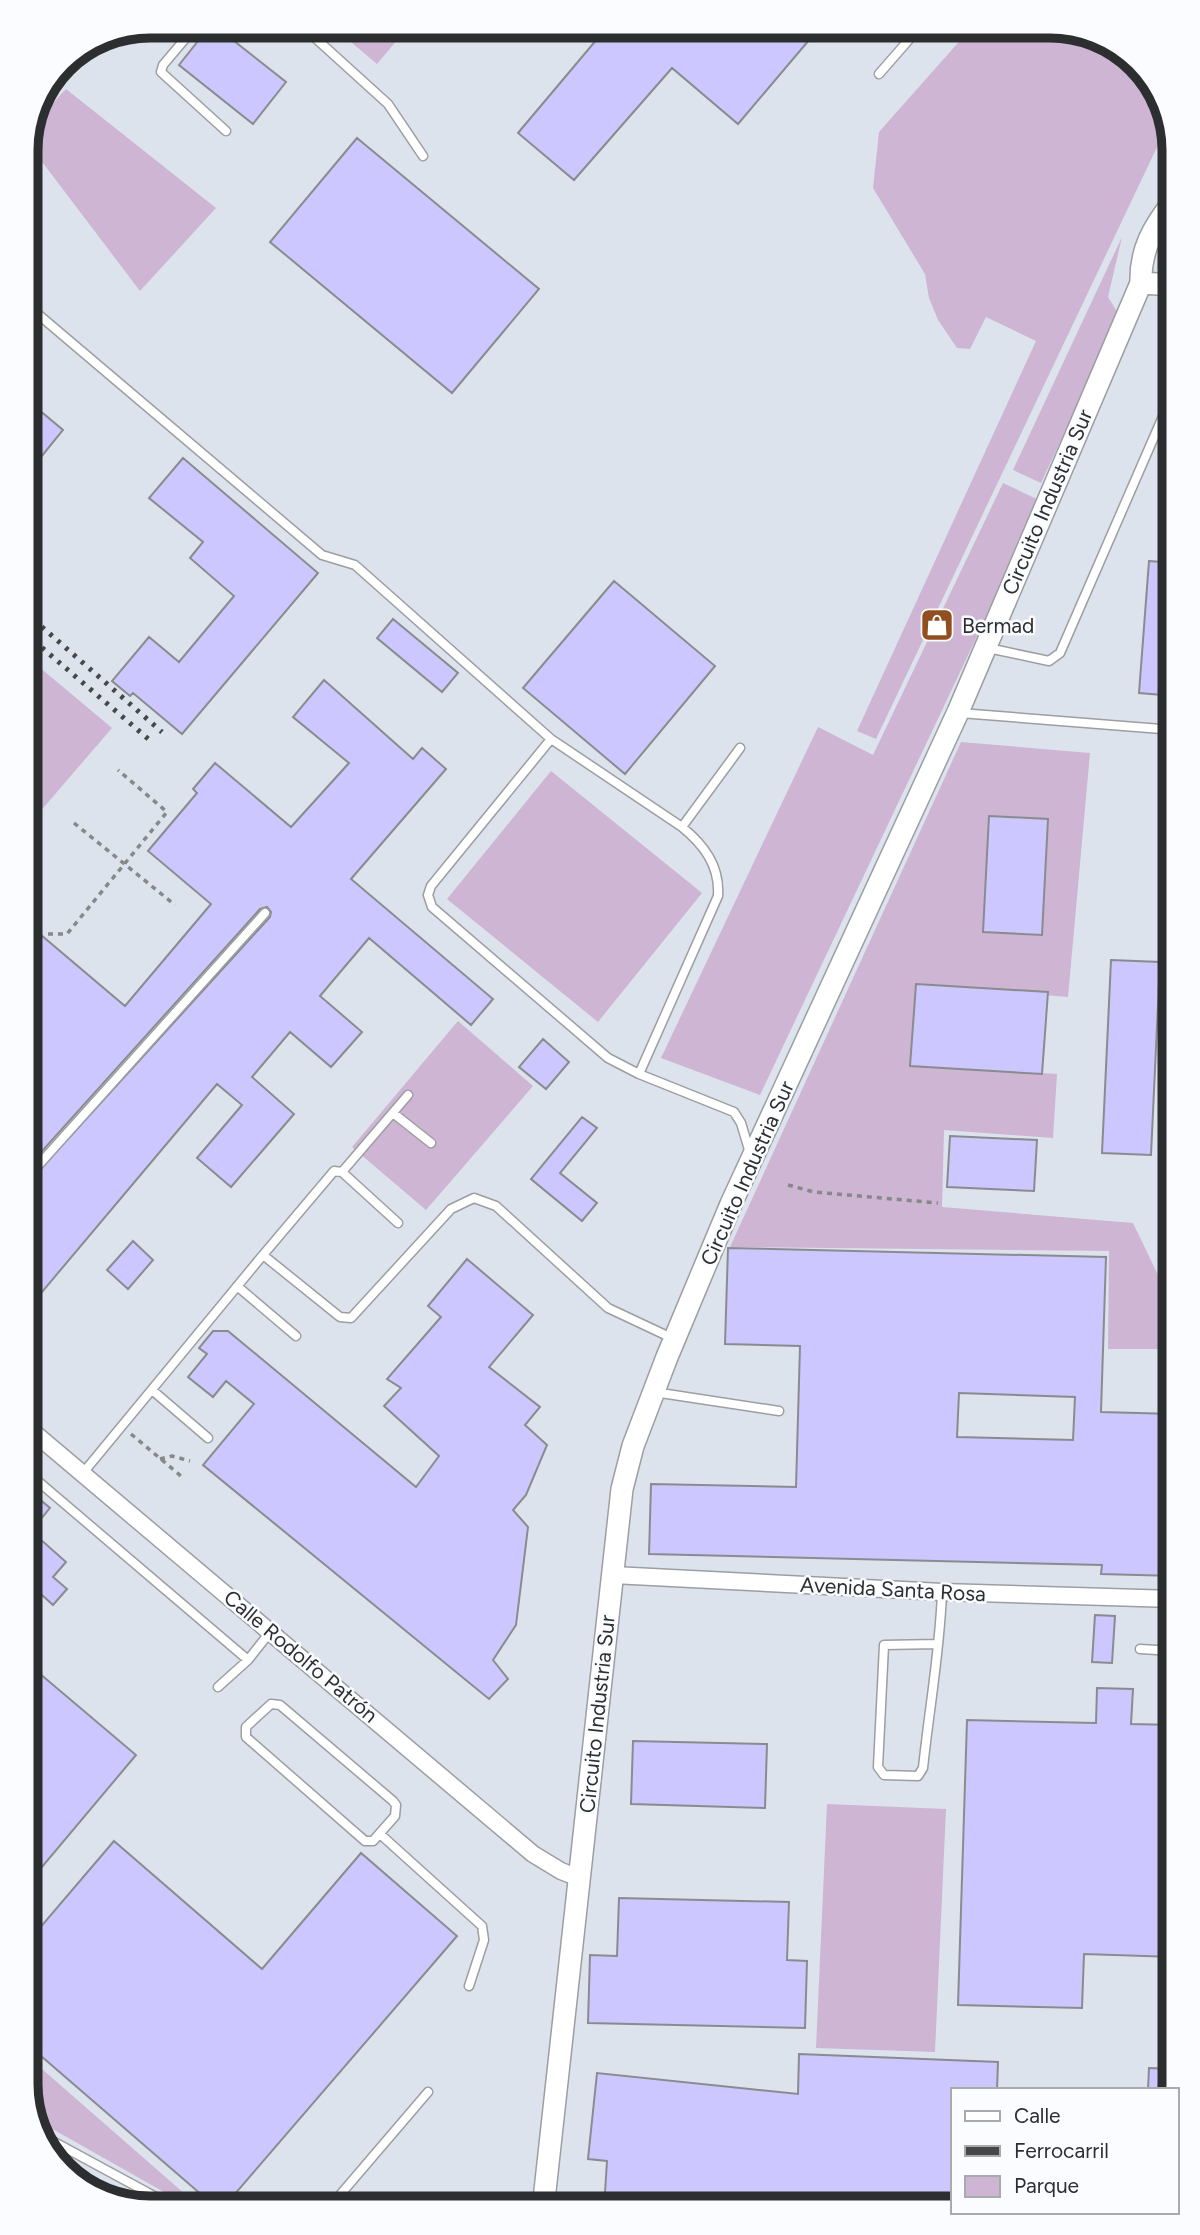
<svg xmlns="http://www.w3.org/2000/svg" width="1200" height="2235" font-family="Figtree,sans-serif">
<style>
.built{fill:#dce3ed}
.green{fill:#ceb5d3}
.building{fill:#ccc7fe;stroke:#8b8b8f;stroke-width:2;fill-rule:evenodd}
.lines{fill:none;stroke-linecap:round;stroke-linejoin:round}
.lane-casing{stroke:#9c9ea1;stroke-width:11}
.street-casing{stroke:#9c9ea1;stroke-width:19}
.secondary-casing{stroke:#9c9ea1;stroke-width:24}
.path{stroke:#86888a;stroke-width:3.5;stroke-dasharray:5 5;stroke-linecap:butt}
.lane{stroke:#fff;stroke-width:8}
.street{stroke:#fff;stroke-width:16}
.secondary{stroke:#fff;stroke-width:21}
.rail{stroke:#464748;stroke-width:5;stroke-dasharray:3.5 7;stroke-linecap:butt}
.labels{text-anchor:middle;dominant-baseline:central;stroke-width:5;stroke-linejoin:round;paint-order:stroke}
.street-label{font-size:21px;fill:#2d2e2f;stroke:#fafcff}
.poi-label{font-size:21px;fill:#2d2e2f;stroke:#fafcff;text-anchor:start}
.rim{fill:none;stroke:#2d2e2f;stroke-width:9}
</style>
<rect width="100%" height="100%" fill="#eceef2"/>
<path class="built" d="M151,26L1058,27L1125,52L1164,103L1174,151V2085L1172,2090H953V2209H143L81,2188L36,2132L26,2084V143L63,62L104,36Z"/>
<path class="green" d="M342,26H409L377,64L338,31Z
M528,26H567L559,36L530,32Z
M972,27H1058L1125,52L1164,103L1168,124L876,739L857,731L1036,341L986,317L970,349L957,348L938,320L929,298L925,274L873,188L879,132Z
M66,89L216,208L140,291L27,142L36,121Z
M1122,237L1108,297L1119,315L1041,483L1013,470Z
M1003,483L1041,501L760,1095L661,1058L818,727L873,755Z
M26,656L112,728L26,828Z
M961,742L1090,753L1068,997L919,985L913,1064L1057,1074L1053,1138L944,1130L942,1207L1133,1223L1159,1277L1174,1278V1349H1108L1109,1251L730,1247Z
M551,771L702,893L598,1022L447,899Z
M458,1021L533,1086L426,1210L352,1147Z
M827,1804L946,1809L935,2052L816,2048Z
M26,2055L202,2209H194L33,2118L26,2084Z"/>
<path class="building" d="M210,26H215L286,82L253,124L179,65Z
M608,26H821L738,124L672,68L574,180L518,133Z
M357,138L539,289L452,393L270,242Z
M26,399L63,430L41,457L26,445Z
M183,458L318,573L182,734L133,693L130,696L112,681L149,637L179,662L234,596L190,558L203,542L149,498Z
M1149,561L1174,563V696L1139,693Z
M614,581L715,666L625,774L523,688Z
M393,619L458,673L442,692L377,638Z
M324,680L413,759L422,748L446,769L351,879L493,999L471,1025L369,938L320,996L362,1032L331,1067L290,1032L252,1077L294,1114L231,1187L197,1158L242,1105L217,1084L26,1311V1185L270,917L271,912L267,907L260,909L26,1169V940L33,946L41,935L125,1006L211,904L148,851L197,793L193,789L215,763L291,827L349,763L293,717Z
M989,816L1048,819L1042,935L983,932Z
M1111,960L1160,962L1151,1155L1102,1153Z
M916,984L1048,992L1042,1074L910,1066Z
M543,1039L569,1062L546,1089L519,1067Z
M582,1117L597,1128L560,1173L597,1203L582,1221L531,1179Z
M950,1136L1037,1140L1034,1191L947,1187Z
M133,1241L153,1260L128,1289L107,1270Z
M728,1248L1106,1257L1101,1412L1174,1414V1576L1101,1574L1102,1565L649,1554L651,1484L796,1487L800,1346L725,1344ZM959,1393L1075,1397L1073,1440L957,1437Z
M467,1259L533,1315L489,1367L540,1407L525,1425L547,1445L526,1495L513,1510L528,1527L516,1625L493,1660L508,1679L489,1699L203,1465L254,1404L226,1381L213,1397L188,1377L207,1354L199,1348L213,1331H228L416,1487L439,1456L384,1406L401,1388L387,1379L441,1317L428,1306Z
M26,1488L50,1508L31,1531L66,1562L53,1577L67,1589L53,1605L42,1595L26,1613Z
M1095,1615L1115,1616L1112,1663L1092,1662Z
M26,1662L136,1755L26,1886Z
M1097,1688L1133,1689L1131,1724L1174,1725V1957L1084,1954L1082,2008L958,2005L967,1720L1096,1723Z
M633,1741L767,1744L765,1808L631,1804Z
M114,1841L262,1969L361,1853L457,1936L222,2209H218L26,2043V1944Z
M619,1898L789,1902L787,1960L807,1961L805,2028L588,2023L590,1955L617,1956Z
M799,2054L998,2062L997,2090H953V2209H604L607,2161L588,2159L597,2073L798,2094Z
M1149,2068L1174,2069L1172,2090H1148Z"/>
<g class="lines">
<defs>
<path id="lane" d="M196,26L163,65L161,72L226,131
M302,26L388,104L423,156
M879,74L920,27
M26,304L322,555L355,565L551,739
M988,648L1049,661L1060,653L1174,391
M960,713L1174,730
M682,827L740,748
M639,1074L718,896C720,866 704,845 682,827L551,739L431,886L428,895L432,907L608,1058L639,1074L734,1112L741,1123L750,1153
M393,1113L431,1143
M342,1172L408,1095
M26,1179L265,913
M263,1255L334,1171L342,1172L398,1223
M237,1286L296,1336
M152,1390L208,1438
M654,1392L779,1411
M26,1471L248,1660
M83,1473L263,1255L340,1317L351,1318L451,1209L474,1198L496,1206L608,1308L674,1339
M937,1644L884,1645L878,1767L884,1775L918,1776L923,1768C929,1710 940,1651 942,1592
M1140,1649L1174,1651
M218,1687L248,1660L271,1631
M271,1704L280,1705L393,1801L396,1805L395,1816L373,1841H365L246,1737V1727Z
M380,1834L482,1926L484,1940L469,1986
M36,2132L178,2209
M328,2209L428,2092"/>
<path id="street" d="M26,1426L533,1854L561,1871L579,1878
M613,1575L942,1592L1174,1599"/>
<path id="secondary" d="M1141,283L1174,285
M78,2184L90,2191
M543,2209L622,1489L633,1446L667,1357L731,1204L958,712L1141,283C1140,250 1153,227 1174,201"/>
</defs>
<use href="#lane" class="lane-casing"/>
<use href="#street" class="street-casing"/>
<use href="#secondary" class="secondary-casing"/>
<path class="path" d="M74,823L175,905
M48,934H67L167,812L118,770
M788,1185L814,1192L938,1203
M131,1434L181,1476
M160,1459L172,1456L190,1461"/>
<use href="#lane" class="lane"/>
<use href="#street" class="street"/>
<use href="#secondary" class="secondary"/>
<path class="rail" d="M26,613L162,732
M26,634L153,743"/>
</g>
<defs>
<symbol id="shop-square" viewBox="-11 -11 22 22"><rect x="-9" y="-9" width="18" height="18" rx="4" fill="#914e1e" stroke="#fafcff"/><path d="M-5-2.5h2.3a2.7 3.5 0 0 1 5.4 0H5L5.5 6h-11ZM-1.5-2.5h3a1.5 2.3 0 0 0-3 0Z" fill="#fff"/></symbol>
</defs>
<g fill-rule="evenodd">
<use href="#shop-square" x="918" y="606" width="38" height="38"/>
</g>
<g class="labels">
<g class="street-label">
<text transform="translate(1047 502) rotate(-67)">Circuito Industria Sur</text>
<text transform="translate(747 1173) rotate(-66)">Circuito Industria Sur</text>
<text transform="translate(893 1589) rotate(3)">Avenida Santa Rosa</text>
<text transform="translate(301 1656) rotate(40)">Calle Rodolfo Patrón</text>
<text transform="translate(597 1714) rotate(-84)">Circuito Industria Sur</text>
</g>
<g class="poi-label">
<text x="962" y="625">Bermad</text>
</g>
</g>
<path d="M0 0H1200V2235H0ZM150 38H1050A112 112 0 0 1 1162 150V2084A112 112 0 0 1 1050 2196H150A112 112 0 0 1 38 2084V150A112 112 0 0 1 150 38Z" fill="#fafcff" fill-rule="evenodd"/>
<path class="rim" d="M150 38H1050A112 112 0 0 1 1162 150V2084A112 112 0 0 1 1050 2196H150A112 112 0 0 1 38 2084V150A112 112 0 0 1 150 38Z"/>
<rect x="951" y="2088" width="228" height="126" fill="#fafcff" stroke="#a8aaac" stroke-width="2"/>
<rect x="965" y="2111" width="35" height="10" fill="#ffffff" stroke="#a8aaac" stroke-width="2"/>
<text x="1014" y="2123" font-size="21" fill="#2d2e2f">Calle</text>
<rect x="965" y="2146" width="35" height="10" fill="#464748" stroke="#a8aaac" stroke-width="2"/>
<text x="1014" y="2158" font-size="21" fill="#2d2e2f">Ferrocarril</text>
<rect x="965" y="2176" width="35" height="21" fill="#ceb5d3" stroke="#a8aaac" stroke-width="2"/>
<text x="1014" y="2193" font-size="21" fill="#2d2e2f">Parque</text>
</svg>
